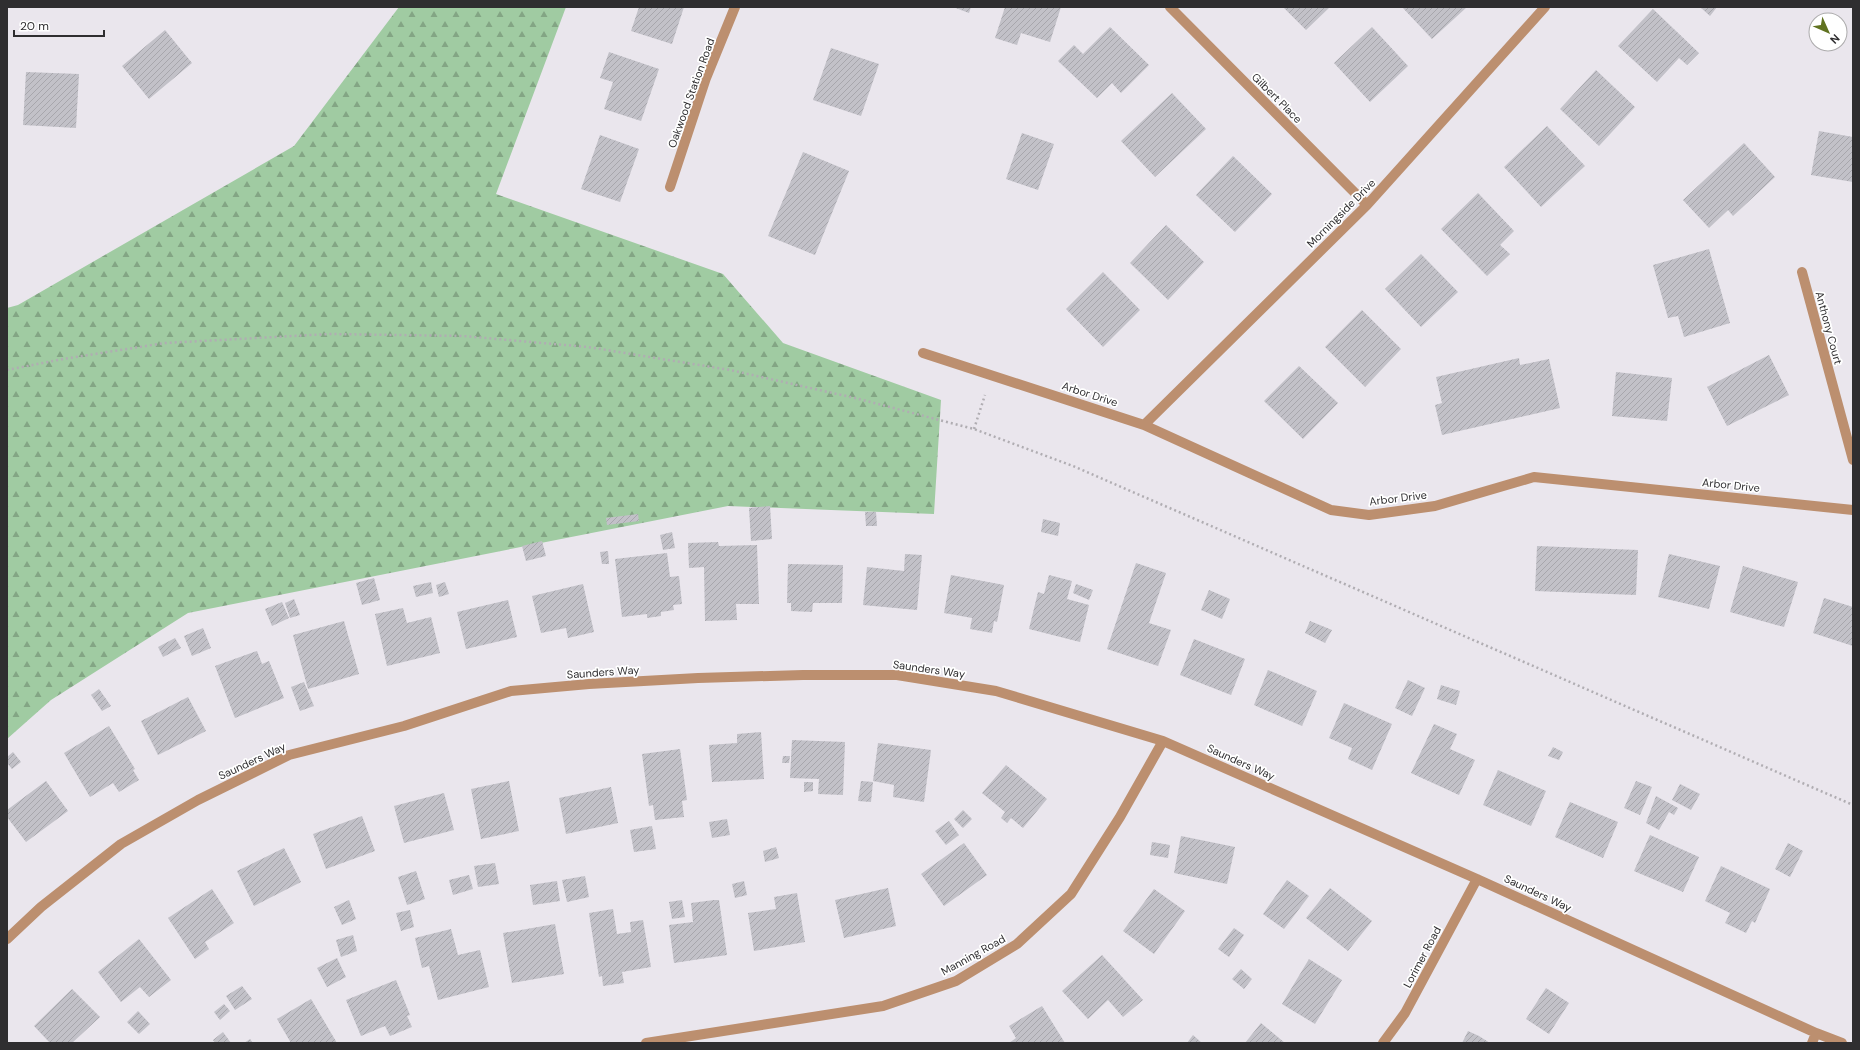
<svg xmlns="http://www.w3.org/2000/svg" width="1860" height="1050" font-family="'DM Sans',sans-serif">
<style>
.forest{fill:url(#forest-firs)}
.building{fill:url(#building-hatch)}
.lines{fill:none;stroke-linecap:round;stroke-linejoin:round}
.path{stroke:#b0adb2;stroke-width:2.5;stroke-dasharray:2 3;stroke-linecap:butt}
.minor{stroke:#bc8f6f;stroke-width:10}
.labels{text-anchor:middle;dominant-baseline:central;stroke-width:3.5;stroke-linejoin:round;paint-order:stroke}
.street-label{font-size:11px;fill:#2f2e30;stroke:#fff}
</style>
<defs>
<pattern id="forest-firs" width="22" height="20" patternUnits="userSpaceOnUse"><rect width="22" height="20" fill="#a0cba2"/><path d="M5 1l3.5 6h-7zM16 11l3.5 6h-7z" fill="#83a584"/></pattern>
<pattern id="building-hatch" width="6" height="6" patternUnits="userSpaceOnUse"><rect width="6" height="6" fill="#c2c1c8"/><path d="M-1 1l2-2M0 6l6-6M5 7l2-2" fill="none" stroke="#a7a6ac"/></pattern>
</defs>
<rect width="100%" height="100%" fill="#eae6ed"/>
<path class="forest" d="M399,7H566L496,194L723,274L783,343L941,400L934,514L728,506L188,613L51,700L7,739V308L18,305L294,146Z"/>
<path class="building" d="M639,7H684L672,44L631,31Z
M953,7H971L969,13Z
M1005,7H1061L1050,42L1021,33L1017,45L995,38Z
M1283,7H1330L1306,30Z
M1402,7H1467L1432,39Z
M1700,7H1717L1710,16Z
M1653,9L1699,53L1687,65L1679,58L1657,82L1618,46Z
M1110,27L1149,65L1121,93L1112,83L1097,98L1058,61L1074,45L1083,54Z
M1372,27L1408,66L1370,102L1334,63Z
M165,30L192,63L149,99L122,66Z
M831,48L879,64L861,116L813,100Z
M609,52L659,69L641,121L604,109L613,82L600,78Z
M1596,70L1635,107L1599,146L1560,109Z
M26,72L79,74L76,128L23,125Z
M1172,93L1206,129L1155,177L1121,141Z
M1547,126L1585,166L1541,207L1504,167Z
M1819,131L1853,137V182L1811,175Z
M1022,133L1054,144L1038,190L1006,179Z
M600,135L639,149L620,202L581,189Z
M1744,143L1775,177L1733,216L1728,210L1709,228L1683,200Z
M803,152L849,171L815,255L768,236Z
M1233,156L1272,194L1235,232L1196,195Z
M1478,193L1514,231L1500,245L1510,254L1487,276L1441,229Z
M1166,225L1204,262L1168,300L1130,263Z
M1709,249L1730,323L1684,337L1678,316L1668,318L1653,265Z
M1421,254L1458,292L1421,327L1385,289Z
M1103,272L1140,310L1103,347L1066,309Z
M1362,310L1401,349L1365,387L1325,347Z
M1769,355L1789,395L1727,426L1707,387Z
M1519,358L1520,365L1549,359L1560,408L1442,435L1435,405L1442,403L1436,377Z
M1299,366L1338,403L1303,439L1264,401Z
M1616,372L1672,378L1667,421L1612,416Z
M770,506L772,539L751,541L749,508Z
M865,512H876L877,526H866Z
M638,514L639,521L607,525L606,518Z
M1043,519L1060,523L1058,536L1041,532Z
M672,532L675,548L663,550L660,535Z
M542,541L546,556L526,561L522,546Z
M718,542L719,546L757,545L759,604H736L737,620L705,621L704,567L689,568L688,543Z
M1537,546L1638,550L1636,595L1535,591Z
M608,551L609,564H602L600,552Z
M667,553L670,577L679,576L682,604L673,605L674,610L661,612V616L647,618V614L622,617L615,559Z
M905,554L922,555L917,610L863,605L867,567L904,571Z
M1669,554L1720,566L1709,609L1658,597Z
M1136,563L1166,573L1149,623L1171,630L1158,666L1107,649Z
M788,564L843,565L842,603H813L812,612L791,611V603H787Z
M1743,566L1798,582L1784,627L1730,612Z
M951,575L1004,585L997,622L994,621L992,633L970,629L972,618L944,613Z
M1049,575L1072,581L1067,599L1089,605L1080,642L1029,629L1038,592L1044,594Z
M374,578L380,600L362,605L356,583Z
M431,582L433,593L416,597L413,586Z
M445,582L449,594L439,597L436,585Z
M583,584L594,632L568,638L566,628L541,633L532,596Z
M1076,584L1093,590L1089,600L1073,593Z
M1209,590L1230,599L1222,619L1201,610Z
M1824,598L1853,607V646L1813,633Z
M294,599L300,615L290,618L285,603Z
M508,600L517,637L466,649L457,612Z
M282,602L289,618L272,626L265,609Z
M403,608L407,623L431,617L440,653L387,666L375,614Z
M344,621L359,674L308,689L293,635Z
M1310,621L1332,630L1325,643L1305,633Z
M203,628L211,648L192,656L184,636Z
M175,638L181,648L163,657L158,647Z
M1194,639L1245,659L1231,695L1180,675Z
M257,651L262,664L269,661L284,698L235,718L215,666Z
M1268,670L1317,691L1302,726L1254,705Z
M1408,680L1425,688L1412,716L1395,708Z
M304,682L314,706L300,711L291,687Z
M1441,685L1460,691L1456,705L1437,699Z
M99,689L111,706L102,711L91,695Z
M188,697L206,731L158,755L141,721Z
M1344,703L1392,724L1372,770L1348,759L1352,748L1329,738Z
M1434,724L1457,734L1450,749L1475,760L1459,795L1411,773Z
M109,726L135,769L133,770L139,780L119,792L113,783L90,797L64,753Z
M761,732L764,779L712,782L709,745L737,743V734Z
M792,740L845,742L843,795L818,794L819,779L790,778Z
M878,743L931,750L924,802L893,797L894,785L873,781Z
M1553,747L1563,752L1559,760L1548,756Z
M680,749L687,800L682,801L684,817L655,820L653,805L649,806L642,754Z
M13,752L21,762L12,769L7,763V757Z
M783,756H790L789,763H782Z
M1006,765L1047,799L1023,828L1011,818L1007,823L1001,818L1005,812L982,793Z
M1498,770L1546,791L1531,826L1483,805Z
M46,781L68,811L26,842L7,817V810Z
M509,781L519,831L481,839L471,789Z
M861,781L873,782L871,802L858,801Z
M1636,781L1652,787L1640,815L1624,808Z
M804,782H813V791L804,792Z
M1680,784L1700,794L1691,810L1672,800Z
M611,787L618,823L566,834L559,798Z
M444,793L454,830L404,843L394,806Z
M1656,796L1678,808L1674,815L1669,812L1659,830L1646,823Z
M1570,802L1618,822L1603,858L1555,837Z
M963,810L972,819L963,828L954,819Z
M362,816L375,851L326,869L313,834Z
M727,819L730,835L712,838L709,822Z
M949,821L959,835L946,845L935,831Z
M652,826L656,849L634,852L630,830Z
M1650,835L1699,857L1683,892L1634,871Z
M1181,836L1235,847L1227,884L1174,873Z
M1152,842L1170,845L1168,858L1150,855Z
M964,843L987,875L944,906L921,874Z
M1788,843L1803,851L1790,877L1775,869Z
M776,847L779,858L765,862L763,851Z
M284,848L301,882L254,906L237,871Z
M495,863L499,884L478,887L474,866Z
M1721,866L1770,889L1755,923L1752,921L1746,933L1725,923L1730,913L1705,901Z
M416,871L425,899L407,905L398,877Z
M469,875L473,889L453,895L449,880Z
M585,876L589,897L567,902L562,880Z
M1287,880L1309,896L1284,929L1263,914Z
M557,881L560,901L533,905L530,885Z
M744,881L747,895L735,898L732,884Z
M888,888L896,926L844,938L835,900Z
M1330,888L1372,921L1348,951L1306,918Z
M212,889L234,923L205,942L209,949L195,959L168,918Z
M1154,889L1185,911L1154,954L1123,931Z
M797,893L805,942L754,951L748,913L776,909L774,897Z
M349,900L356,919L342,925L334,907Z
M682,900L685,917L672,919L669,902Z
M714,900H719L727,955L674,963L669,925L693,922L691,903Z
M613,909L617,934L631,932L630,922L643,920L651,967L622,972L624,983L603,986L602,976L599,977L589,913Z
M410,910L414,927L401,931L396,913Z
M555,924L564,974L512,983L503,933Z
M1234,928L1244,935L1229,957L1218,949Z
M451,929L458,955L480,950L489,987L438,1000L429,966L422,968L415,938Z
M353,935L357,951L341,957L336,940Z
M139,939L171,980L149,997L140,987L121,1002L98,972Z
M1102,955L1143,1000L1123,1017L1108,1000L1088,1019L1062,991Z
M337,958L346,977L327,987L317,968Z
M1309,959L1342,980L1315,1024L1282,1004Z
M1241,969L1252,979L1244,989L1232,979Z
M396,980L410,1015L407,1016L412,1027L390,1036L385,1026L361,1036L346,1000Z
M242,986L252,999L235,1010L226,996Z
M1546,988L1569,1003L1549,1034L1526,1019Z
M72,989L100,1017L72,1043H50L34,1026Z
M311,999L337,1043H291L277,1019Z
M224,1004L230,1011L220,1020L214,1012Z
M1042,1006L1065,1043H1009L1016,1038L1009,1026Z
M138,1011L150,1024L139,1034L127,1022Z
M1261,1023L1285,1043H1245Z
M1468,1031L1479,1036L1490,1043H1462Z
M223,1032L231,1043H215L213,1040Z
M1193,1035L1202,1043H1187Z
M250,1039L253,1043H244Z"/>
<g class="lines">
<path class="path" d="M7,370L63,359L165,343L330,334L463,336L588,347L730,370L855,398L974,429L1073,466L1853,805
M974,429L985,395"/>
<path class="minor" d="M1170,7L1367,205
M670,187L706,78L735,7
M1802,272L1853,460
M923,353L1144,425L1331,510L1369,515L1435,506L1534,477L1853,510
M1144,425L1367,205L1545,7
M7,939L41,907L121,844L198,800L289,755L404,726L511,691L589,684L698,678L803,675H897L996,691L1163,741L1477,879L1816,1033L1842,1043
M646,1043L883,1006L956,981L1017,944L1071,894L1120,817L1163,741
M1383,1043L1405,1013L1477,879
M1812,1043L1816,1033"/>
</g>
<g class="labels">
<g class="street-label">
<text transform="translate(691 93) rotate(-70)">Oakwood Station Road</text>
<text transform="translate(1277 98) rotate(45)">Gilbert Place</text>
<text transform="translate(1341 213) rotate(-45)">Morningside Drive</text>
<text transform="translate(1829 328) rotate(75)">Anthony Court</text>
<text transform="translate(1090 394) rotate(18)">Arbor Drive</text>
<text transform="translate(1731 485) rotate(6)">Arbor Drive</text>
<text transform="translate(1398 498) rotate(-7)">Arbor Drive</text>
<text transform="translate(929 669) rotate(8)">Saunders Way</text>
<text transform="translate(603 672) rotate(-4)">Saunders Way</text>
<text transform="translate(252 761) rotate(-25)">Saunders Way</text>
<text transform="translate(1241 762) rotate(24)">Saunders Way</text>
<text transform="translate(1538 893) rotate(25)">Saunders Way</text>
<text transform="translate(973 955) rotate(-29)">Manning Road</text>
<text transform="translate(1422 957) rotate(-62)">Lorimer Road</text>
</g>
</g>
<rect width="1860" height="1050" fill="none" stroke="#2f2e30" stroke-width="16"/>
<g transform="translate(1828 32) rotate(135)"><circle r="19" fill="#ffffff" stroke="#acabac"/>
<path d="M0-3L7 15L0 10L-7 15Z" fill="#607220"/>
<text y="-6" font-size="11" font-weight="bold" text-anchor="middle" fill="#2f2e30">N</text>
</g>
<path d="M14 30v6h90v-6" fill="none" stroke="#2f2e30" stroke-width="2"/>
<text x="20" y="30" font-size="12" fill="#2f2e30" stroke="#ffffff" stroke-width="3" paint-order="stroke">20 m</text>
</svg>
